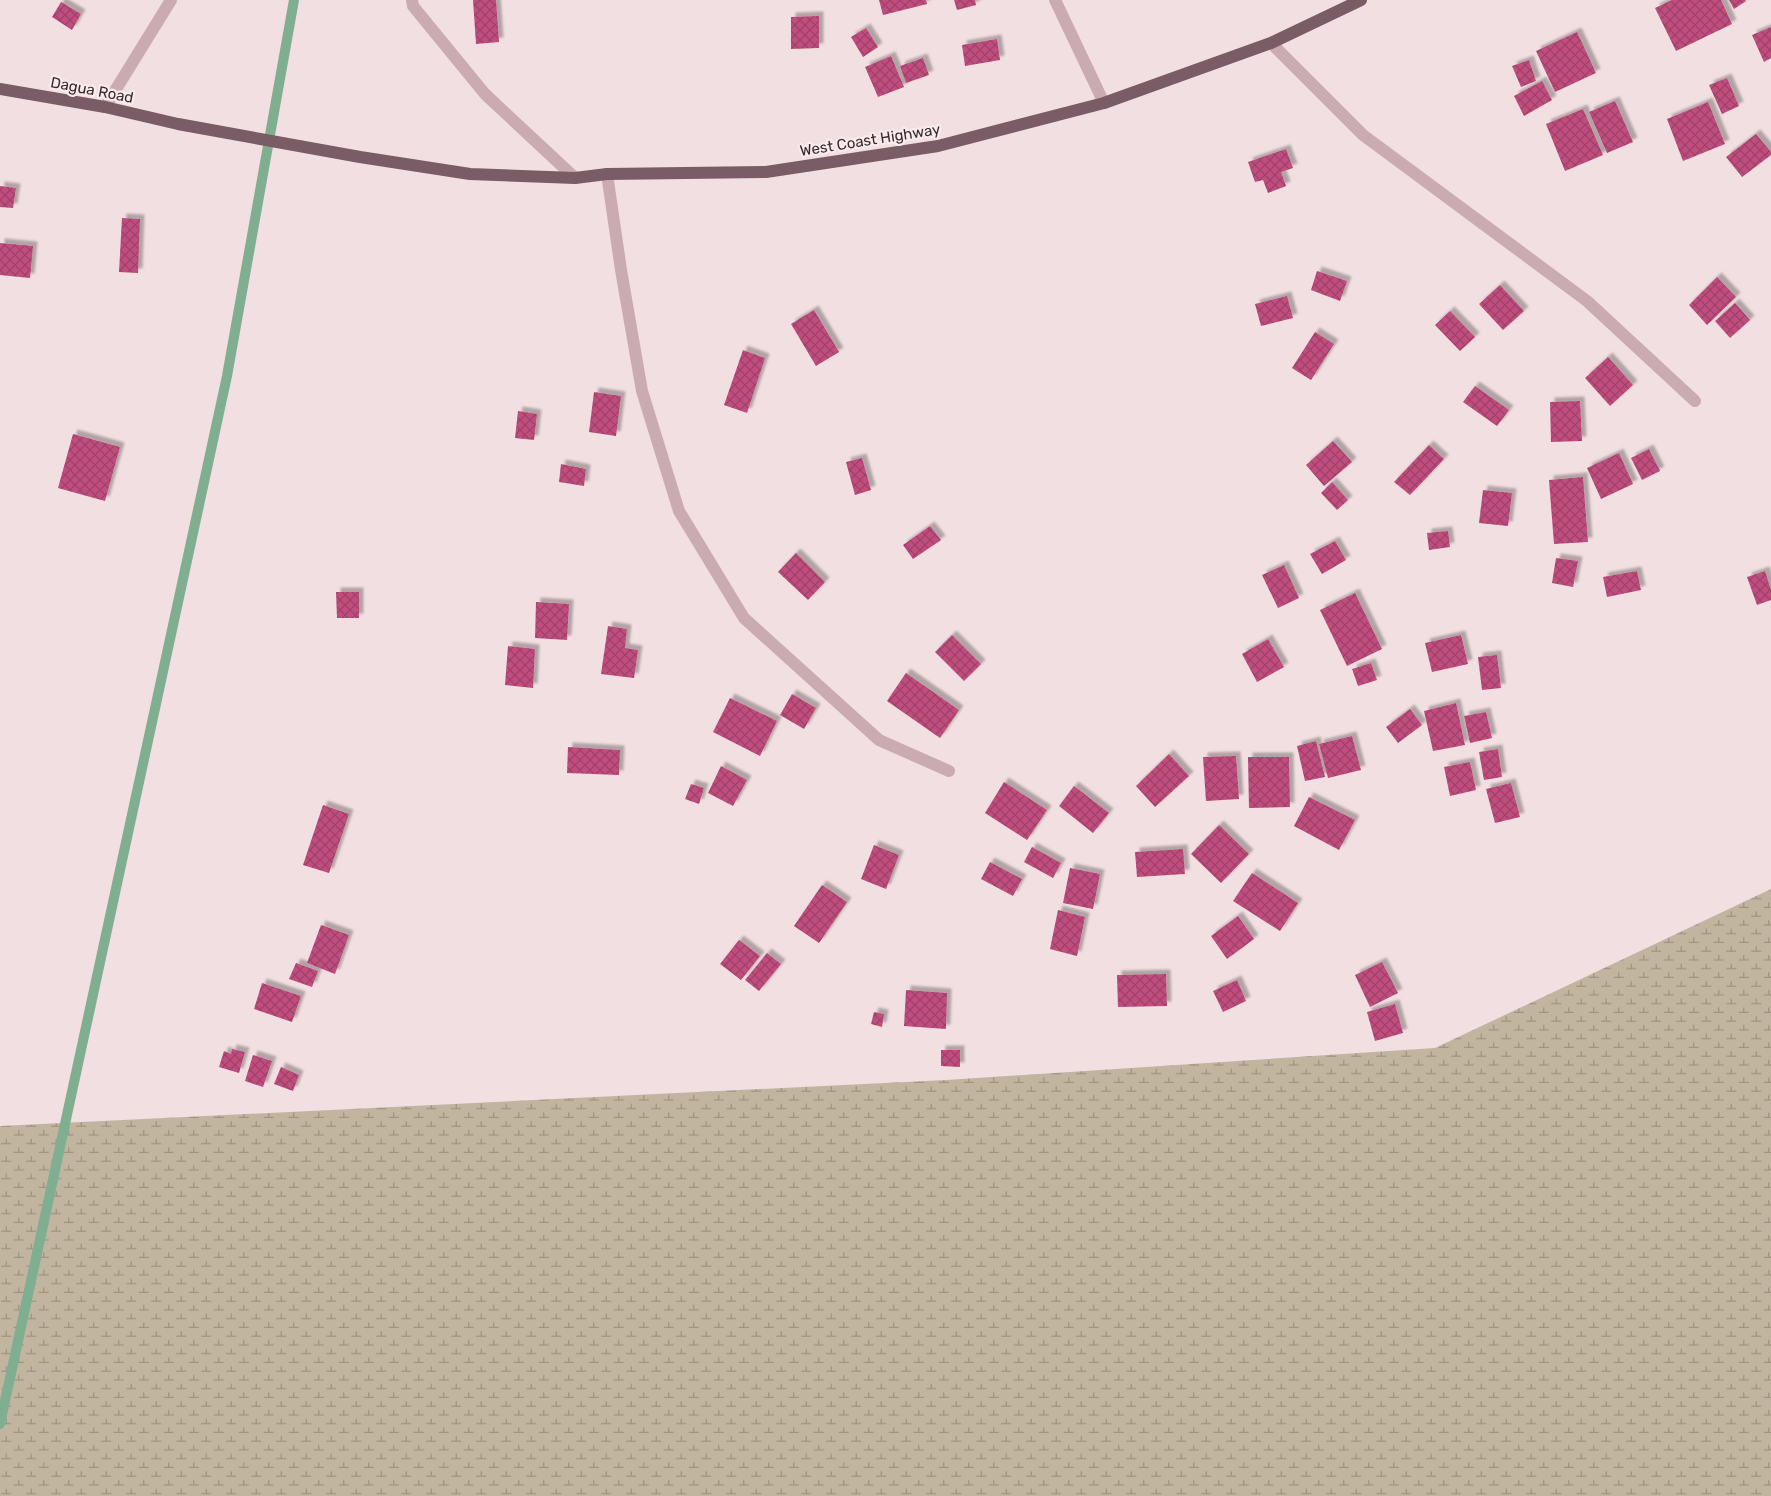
<svg xmlns="http://www.w3.org/2000/svg" width="1771" height="1496" font-family="Rubik,sans-serif">
<style>
.wetland{fill:url(#wetland-marsh)}
.lines{fill:none;stroke-linecap:round;stroke-linejoin:round}
.stream{stroke:#7fae90;stroke-width:10}
.building{fill:url(#building-cross-hatch);filter:url(#shadow)}
.minor{stroke:#caabb1;stroke-width:12}
.major{stroke:#795c65;stroke-width:12}
.labels{text-anchor:middle;dominant-baseline:central;stroke-width:4.5;stroke-linejoin:round;paint-order:stroke}
.street-label{font-size:15px;fill:#382a2f;stroke:#f9ebed}
</style>
<defs>
<pattern id="wetland-marsh" width="20" height="14" patternUnits="userSpaceOnUse" patternTransform="scale(1.25)"><rect width="20" height="14" fill="#c1b59f"/><path d="M1 5h8M5 5V1M11 12h8M15 12V8" fill="none" stroke="#9e9382"/></pattern>
<pattern id="building-cross-hatch" width="8" height="8" patternUnits="userSpaceOnUse" patternTransform="scale(1.25)"><rect width="8" height="8" fill="#c14e7f"/><path d="M0 0l8 8M0 8l8-8" fill="none" stroke="#9e4168"/></pattern>
<filter id="shadow"><feDropShadow dx="4.5" dy="-4.5" stdDeviation="1" flood-color="#0004"/></filter>
</defs>
<rect width="100%" height="100%" fill="#f2dfe1"/>
<path class="wetland" d="M1771,889V1496H0V1126L946,1080L1435,1048Z"/>
<g class="lines">
<path class="stream" d="M0,1424L227,376L294,0"/>
</g>
<path class="building" d="M473,0H496L499,42L476,44Z
M879,0H926L927,4L883,15Z
M954,0H975L976,5L957,10Z
M1672,0H1721L1732,24L1676,51L1655,8Z
M1729,0H1745L1746,1L1734,9Z
M61,2L81,14L72,30L52,17Z
M819,16V48L791,49V17Z
M1771,27V58L1764,62L1752,35Z
M866,28L878,47L863,57L851,37Z
M1577,32L1596,73L1555,92L1536,51Z
M997,39L1000,60L965,66L962,45Z
M891,56L904,87L878,97L865,67Z
M923,58L929,75L906,83L900,66Z
M1529,60L1536,81L1521,87L1512,66Z
M1727,78L1739,106L1722,114L1709,85Z
M1542,81L1552,100L1524,116L1514,96Z
M1615,101L1633,142L1607,153L1589,112Z
M1708,102L1725,144L1683,161L1667,119Z
M1583,109L1603,155L1565,171L1546,124Z
M1756,134L1771,152V155L1742,177L1726,157Z
M1286,149L1293,168L1281,172L1286,186L1268,193L1263,180L1255,182L1248,162Z
M0,186L16,188L13,208L0,207Z
M122,218L140,219L138,273L119,272Z
M0,243L33,246L30,278L0,275Z
M1317,271L1347,281L1340,301L1311,290Z
M1717,277L1736,297L1707,325L1689,305Z
M1500,285L1524,311L1503,330L1479,304Z
M1287,296L1293,318L1261,326L1255,304Z
M1735,303L1750,320L1730,338L1715,321Z
M814,310L839,352L816,366L791,324Z
M1450,311L1475,337L1460,351L1435,325Z
M1315,332L1334,344L1311,380L1292,368Z
M743,350L765,358L747,413L724,405Z
M1608,357L1633,385L1610,406L1585,378Z
M1475,386L1509,410L1497,426L1463,402Z
M594,392L621,396L616,436L589,432Z
M1580,401L1582,441L1551,442L1550,402Z
M518,411L537,414L534,440L515,438Z
M73,434L120,447L105,501L58,488Z
M1333,441L1352,462L1324,486L1306,465Z
M1429,445L1444,459L1410,495L1394,482Z
M1649,449L1660,471L1642,480L1631,458Z
M1619,453L1633,484L1601,499L1587,468Z
M862,458L871,490L855,495L846,462Z
M561,464L586,469L584,486L559,482Z
M1583,477L1588,542L1554,544L1549,480Z
M1332,482L1348,500L1337,510L1321,493Z
M1483,490L1512,493L1508,526L1479,523Z
M930,526L941,540L913,559L903,545Z
M1448,531L1450,547L1429,550L1427,533Z
M1335,541L1346,560L1322,574L1310,554Z
M796,553L825,582L808,600L778,572Z
M1556,558L1578,561L1573,587L1552,583Z
M1284,565L1299,598L1278,608L1262,575Z
M1637,571L1641,590L1607,597L1603,577Z
M1765,571L1771,590V600L1757,605L1747,577Z
M336,592H359V618H337Z
M1355,593L1382,649L1347,666L1320,610Z
M536,602L569,604L567,640L535,638Z
M608,626L627,629L625,648L638,650L634,678L601,674Z
M952,635L981,664L964,681L935,652Z
M1461,635L1468,664L1432,672L1425,643Z
M1268,639L1284,667L1257,682L1242,654Z
M508,646L535,649L533,688L505,685Z
M1497,655L1501,688L1482,690L1478,657Z
M1371,663L1377,680L1358,686L1352,669Z
M906,673L959,710L940,738L887,701Z
M792,694L816,708L804,729L780,715Z
M730,698L777,721L760,756L713,732Z
M1456,703L1465,745L1433,751L1424,711Z
M1410,709L1422,725L1398,743L1386,727Z
M1486,712L1492,738L1470,743L1464,716Z
M1352,736L1361,770L1328,778L1319,744Z
M1316,741L1325,777L1305,781L1297,746Z
M568,747L620,750L619,775L567,773Z
M1498,749L1502,777L1484,780L1479,752Z
M1169,754L1189,776L1155,807L1136,786Z
M1236,756L1239,799L1206,801L1203,757Z
M1248,757H1289L1290,807L1249,808Z
M1470,762L1476,790L1450,796L1444,767Z
M721,766L747,780L733,806L708,793Z
M1004,782L1047,810L1027,840L985,813Z
M1511,783L1520,817L1495,823L1486,789Z
M691,784L704,788L699,804L685,799Z
M1074,786L1109,813L1093,833L1059,806Z
M1309,797L1355,820L1339,850L1294,826Z
M323,805L349,814L329,873L303,865Z
M1219,825L1249,854L1221,883L1191,854Z
M874,845L899,855L886,889L861,879Z
M1032,847L1061,863L1053,878L1024,862Z
M1183,849L1185,874L1137,877L1135,852Z
M990,862L1022,879L1013,896L981,879Z
M1070,868L1100,874L1093,909L1063,903Z
M1252,873L1298,903L1280,931L1233,901Z
M822,885L847,902L819,943L794,926Z
M1058,910L1085,917L1077,956L1050,949Z
M1238,916L1254,939L1227,959L1211,936Z
M321,925L349,935L335,974L307,963Z
M739,940L760,956L741,980L720,964Z
M767,953L781,964L759,991L745,980Z
M1382,962L1398,993L1370,1007L1355,975Z
M296,963L318,971L312,987L289,979Z
M1166,974L1167,1006L1118,1007L1117,975Z
M1237,980L1246,1001L1223,1012L1213,991Z
M262,983L301,996L292,1022L254,1009Z
M906,990L947,993L946,1029L904,1026Z
M1395,1004L1403,1033L1375,1041L1367,1012Z
M874,1012L884,1014L882,1027L871,1024Z
M232,1049L245,1052L239,1073L219,1067L224,1051L231,1054Z
M941,1050H960V1067L941,1066Z
M253,1055L272,1061L263,1087L245,1081Z
M281,1067L299,1075L293,1091L274,1084Z"/>
<g class="lines">
<path class="minor" d="M412,0L413,6L485,94L575,178
M1055,0L1104,103
M1271,43L1363,135L1587,301L1695,401
M105,107L171,0
M607,174L621,270L642,391L679,511L744,618L879,740L949,771"/>
<path class="major" d="M0,89L105,107L178,124L360,157L470,174L575,178L607,174L766,172L938,146L1104,103L1271,43L1361,0"/>
</g>
<g class="labels">
<g class="street-label">
<text transform="translate(92 90) rotate(11)">Dagua Road</text>
<text transform="translate(870 140) rotate(-9)">West Coast Highway</text>
</g>
</g>
</svg>
